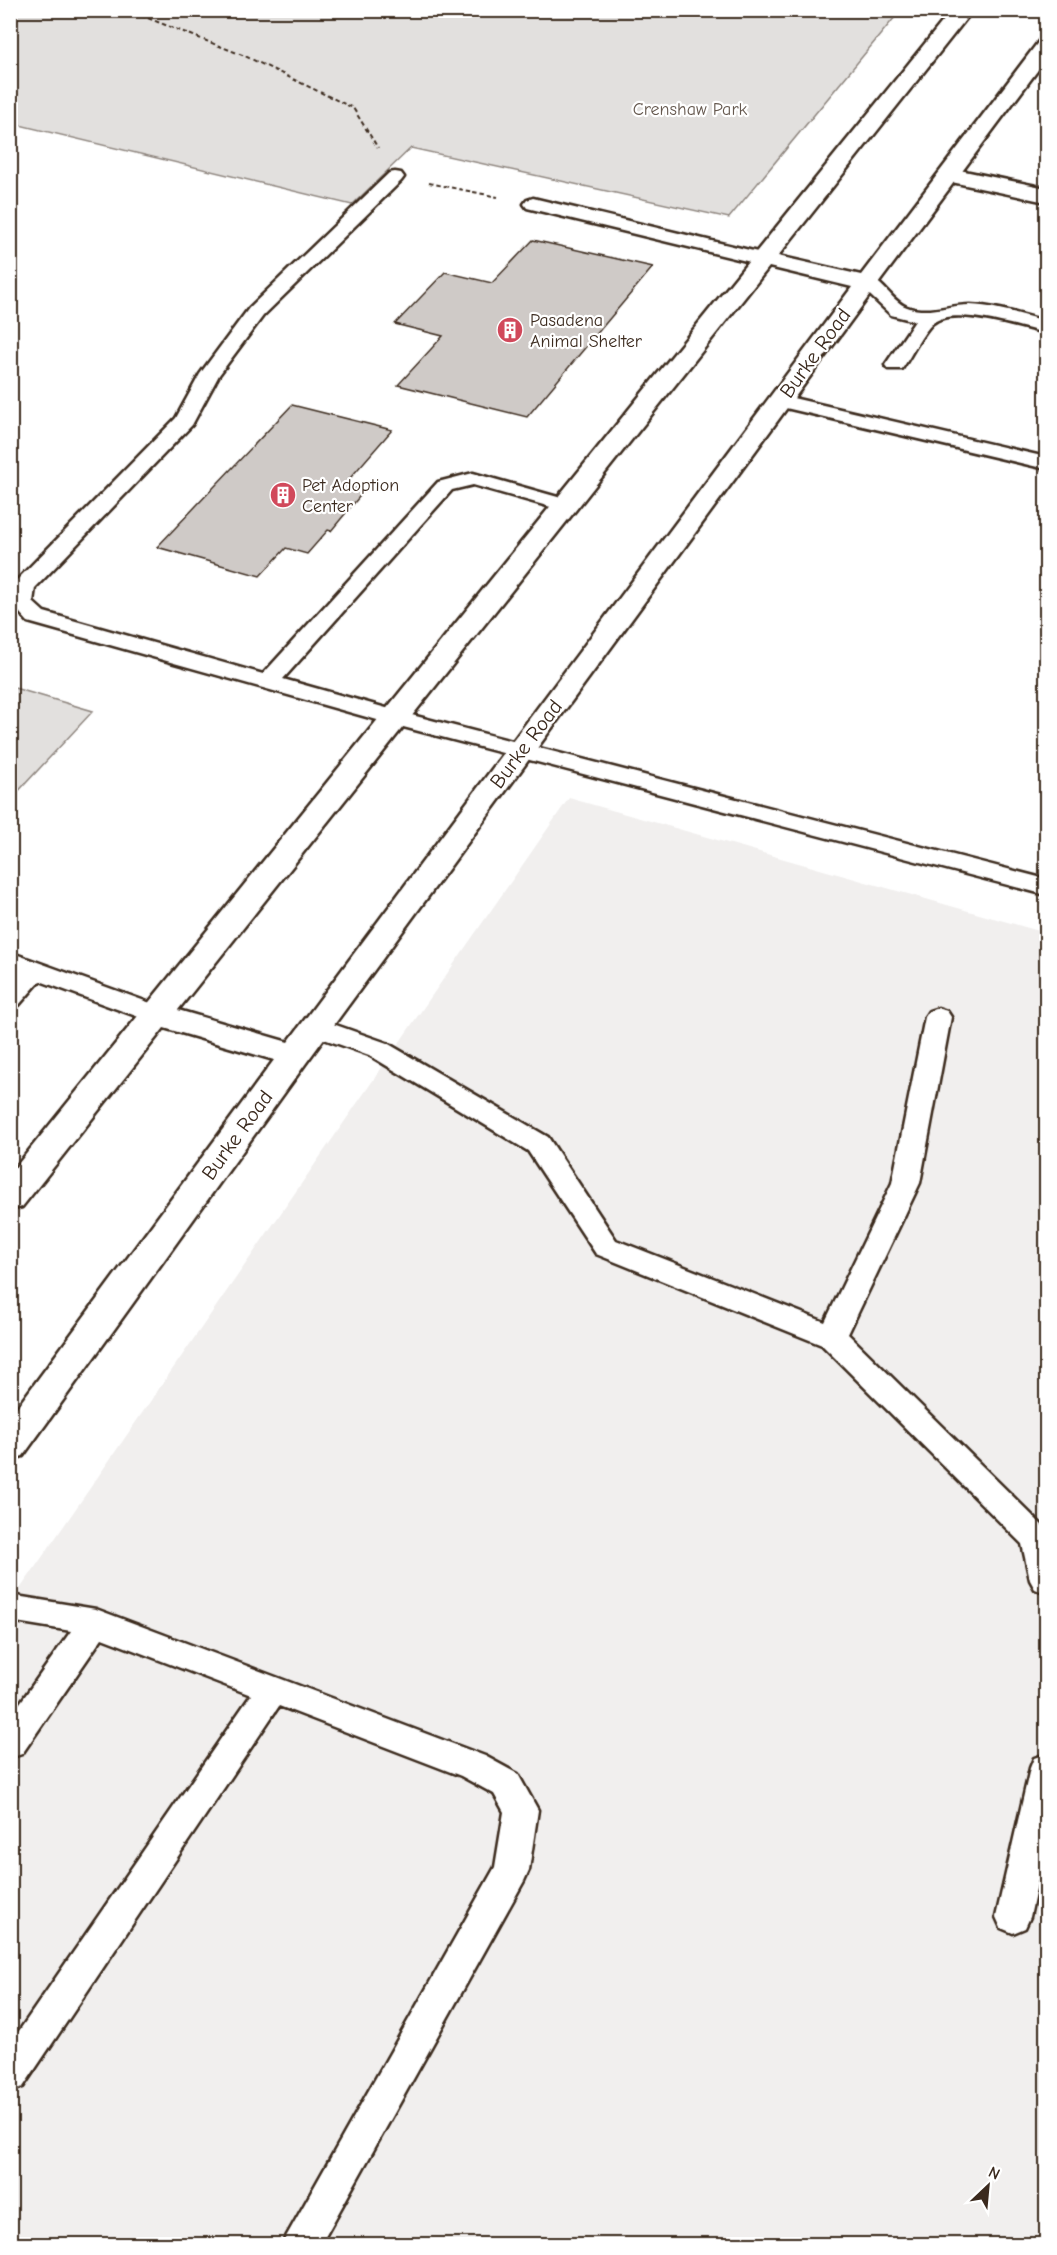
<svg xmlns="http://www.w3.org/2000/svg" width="1057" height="2255" font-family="'Comic Neue',sans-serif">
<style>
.built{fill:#f1efee}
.green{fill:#e2e0de;stroke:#8e857e;stroke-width:1.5}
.building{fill:#cfcac7;stroke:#3b2a1e;stroke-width:1.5}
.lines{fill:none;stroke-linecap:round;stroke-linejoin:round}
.service-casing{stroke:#3b2a1e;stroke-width:5}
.minor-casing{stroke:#3b2a1e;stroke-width:5}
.secondary-casing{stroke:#3b2a1e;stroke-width:5}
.path{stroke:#3b2a1e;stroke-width:2;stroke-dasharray:4.5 3;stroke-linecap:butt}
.service{fill:#fff;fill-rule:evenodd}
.minor{fill:#fff;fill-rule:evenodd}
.secondary{fill:#fff;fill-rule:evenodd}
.labels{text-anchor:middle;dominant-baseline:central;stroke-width:4.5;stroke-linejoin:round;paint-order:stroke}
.far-park-label{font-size:18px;fill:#65584e;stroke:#fff}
.far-poi-label{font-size:18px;fill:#3b2a1e;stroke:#fff;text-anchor:start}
.street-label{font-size:21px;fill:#3b2a1e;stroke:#fff}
</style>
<rect width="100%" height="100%" fill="#fff"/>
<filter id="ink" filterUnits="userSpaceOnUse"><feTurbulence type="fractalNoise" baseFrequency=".0167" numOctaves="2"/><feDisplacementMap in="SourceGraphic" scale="12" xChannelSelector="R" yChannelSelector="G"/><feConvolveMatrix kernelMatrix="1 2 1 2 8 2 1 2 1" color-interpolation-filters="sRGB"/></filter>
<g filter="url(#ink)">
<path class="built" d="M569,798L1046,933V2244H11V1602Z"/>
<path class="green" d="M11,10H900V11L729,218L411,148L352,205L11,123Z
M11,687L93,711L11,799L10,687Z"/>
<path class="building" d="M533,240L653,267L527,417L398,385L443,336L395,324L445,272L492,283Z
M292,405L392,430L344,485L364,491L331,531L328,530L307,554L286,548L260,576L157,547Z"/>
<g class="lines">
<defs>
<path id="service" d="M395,172L401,173L404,177L401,181L263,316L219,375L192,425L35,588L33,602L44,612L263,674L438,482L473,473L572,501L576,505L572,509L565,511L473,485L452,490L283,679L404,713L1046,879V895L388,723L28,622L11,603L13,586L16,581L176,418L200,374L249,308L389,173Z
M533,198L770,255L772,259L770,263L763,265L527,208L524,204L527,200Z
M867,277C884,281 891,301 907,307C928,315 948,305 970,305C996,306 1022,315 1046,321V333C1022,328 954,305 933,323C922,333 911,356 902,369H888L885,365L915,321L891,315L857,283L860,279Z
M780,395L1046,457V469L773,405L770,401L773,397Z
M10,952L167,1009L171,1015L167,1021L158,1024L40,981L19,1005L10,1008V982L18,973L10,970Z
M938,1008L947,1011L951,1017L920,1183L848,1334L1046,1529V1593L1035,1589L1030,1580L1022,1544L822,1345L596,1254L528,1151L369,1055L307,1033L303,1027L307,1021L316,1018L387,1043L548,1137L616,1240L825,1322L892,1183L925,1017L929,1011Z
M10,1595L96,1609L485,1756L518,1774L538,1810L529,1870L524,1881L321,2244H282L495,1867L504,1812L494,1794L461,1776L279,1706L23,2087L10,2092V2044L251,1695L102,1638L22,1754L10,1758V1717L71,1631L10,1621Z
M1046,1754V1842L1030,1917L1025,1928L1013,1933L1001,1928L996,1917L1030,1768L1034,1758Z"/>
<path id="minor" d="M950,168L1046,188V202L942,180L939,175L942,170Z"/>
<path id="secondary" d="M952,10H973L778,256L861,275L1039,41L1046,39V59L875,288L306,1063L23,1456L10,1460V1417L274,1060L164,1028L22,1207L10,1210V1174ZM769,267L852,287L288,1042L178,1010Z"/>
</defs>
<use href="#service" class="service-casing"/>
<use href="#minor" class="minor-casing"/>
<use href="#secondary" class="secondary-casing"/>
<path class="path" d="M127,10L245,56L353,108L378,148
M429,183L498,197"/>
<use href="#service" class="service"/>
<use href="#minor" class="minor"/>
<use href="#secondary" class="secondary"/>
</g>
</g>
<defs>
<symbol id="building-disc" viewBox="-11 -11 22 22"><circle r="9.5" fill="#d1495b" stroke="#fff"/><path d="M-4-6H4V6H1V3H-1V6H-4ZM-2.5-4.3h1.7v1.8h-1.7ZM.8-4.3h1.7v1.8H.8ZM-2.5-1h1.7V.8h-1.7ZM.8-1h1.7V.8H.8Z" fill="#fff"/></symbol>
</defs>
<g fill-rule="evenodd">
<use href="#building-disc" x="495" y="315" width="30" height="30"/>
<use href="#building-disc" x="268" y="480" width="30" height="30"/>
</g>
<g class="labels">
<g class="far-park-label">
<text x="690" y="109">Crenshaw Park</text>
</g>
<g class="far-poi-label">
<text x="530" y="320">Pasadena<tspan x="530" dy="21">Animal Shelter</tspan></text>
<text x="302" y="485">Pet Adoption<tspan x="302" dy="21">Center</tspan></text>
</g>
<g class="street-label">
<text transform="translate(815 353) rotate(-54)">Burke Road</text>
<text transform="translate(526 744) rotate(-53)">Burke Road</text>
<text transform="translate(237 1135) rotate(-54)">Burke Road</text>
</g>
</g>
<rect width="1057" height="2255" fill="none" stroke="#fff" stroke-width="36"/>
<rect x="18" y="18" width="1021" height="2219" fill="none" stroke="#3b2a1e" stroke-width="2" filter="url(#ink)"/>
<g transform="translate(988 2186) rotate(26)" stroke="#ffffff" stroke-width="4.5" paint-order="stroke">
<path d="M0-4.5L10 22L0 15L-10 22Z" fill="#3b2a1e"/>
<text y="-9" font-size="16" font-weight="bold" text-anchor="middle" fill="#3b2a1e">N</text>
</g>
</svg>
